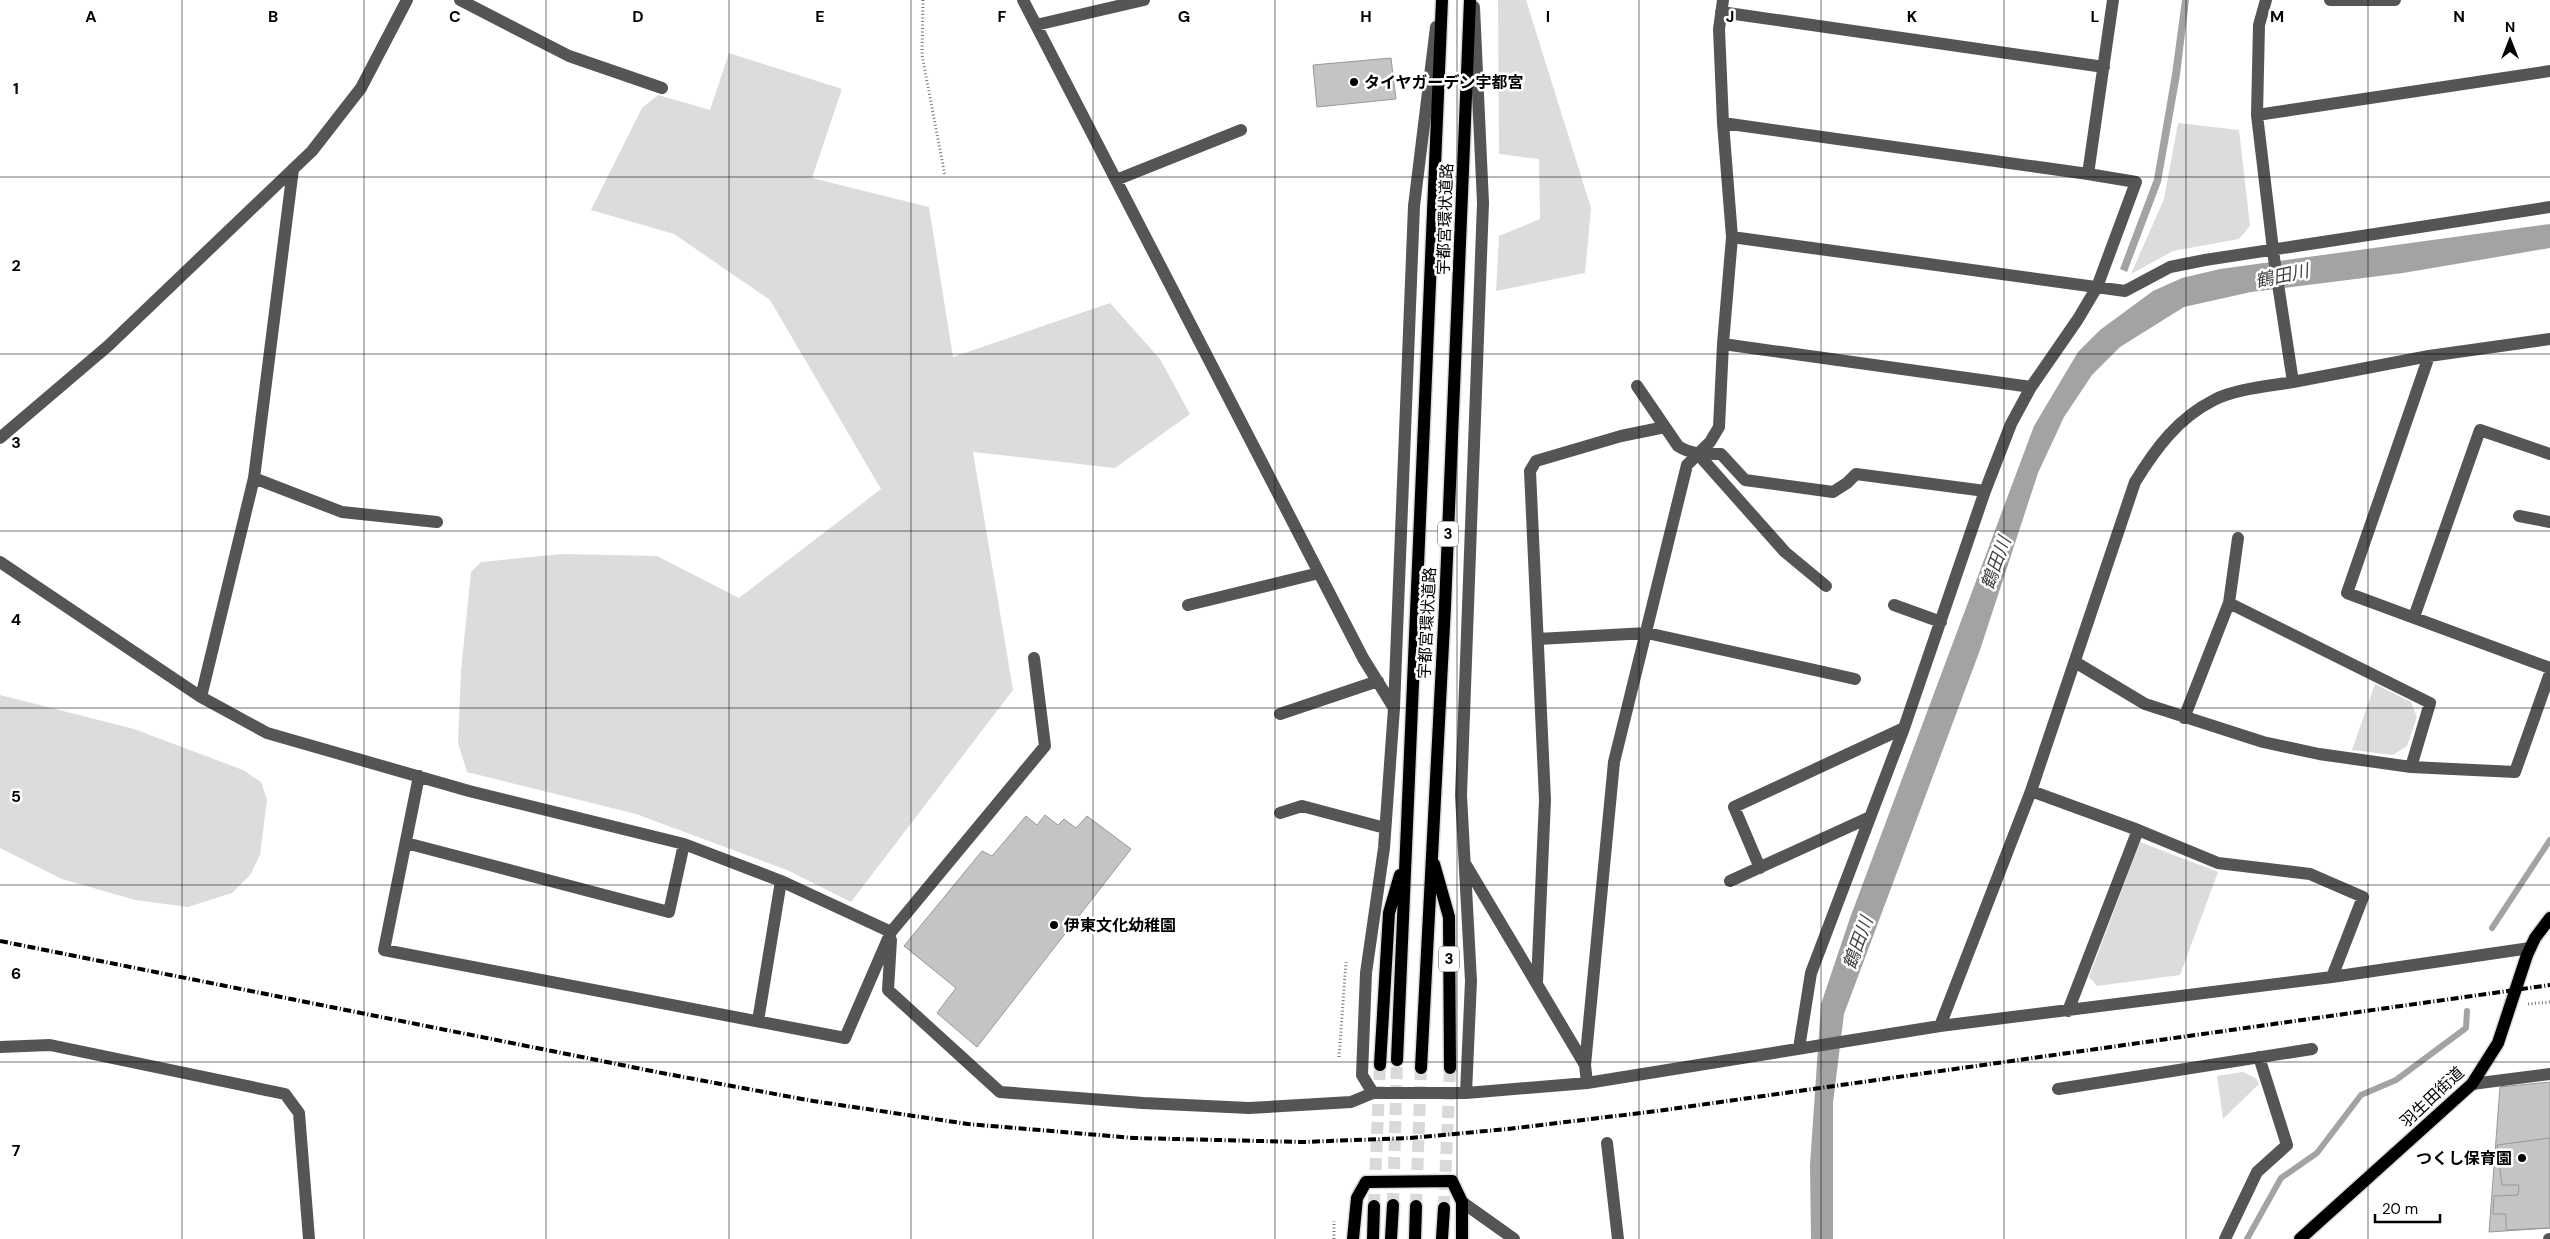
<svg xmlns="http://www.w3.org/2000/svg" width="2550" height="1239" font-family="'DM Sans','Noto Sans JP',sans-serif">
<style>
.green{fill:#dcdcdc}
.water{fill:#a3a3a3}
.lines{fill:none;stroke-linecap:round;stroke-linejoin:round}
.stream{stroke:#a3a3a3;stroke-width:6}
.building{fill:#c4c4c4;stroke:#999}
.major-tunnel{stroke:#d9d9d9;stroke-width:12;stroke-dasharray:12 6;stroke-linecap:butt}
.major-casing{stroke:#dbdbdb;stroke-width:15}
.path{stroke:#777;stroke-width:3;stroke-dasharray:1 2.5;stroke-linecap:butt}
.minor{stroke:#555;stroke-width:12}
.major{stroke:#000;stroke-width:12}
.rail{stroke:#000;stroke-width:4;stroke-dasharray:8 2.5 1 2.5;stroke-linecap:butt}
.grid{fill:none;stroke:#000;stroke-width:1;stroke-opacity:0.55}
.poi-dot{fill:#000;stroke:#fff;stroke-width:2}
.labels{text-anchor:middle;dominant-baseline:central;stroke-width:5;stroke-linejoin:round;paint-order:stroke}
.shield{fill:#fff;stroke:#4c4c4c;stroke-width:1}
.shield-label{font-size:15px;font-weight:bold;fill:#000}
.poi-label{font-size:16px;font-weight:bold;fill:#000;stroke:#fff;text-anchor:start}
.street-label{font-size:16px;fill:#000;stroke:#fff}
.water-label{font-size:18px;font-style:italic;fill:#444;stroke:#fff}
.grid-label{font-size:16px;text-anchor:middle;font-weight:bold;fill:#000;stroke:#fff;stroke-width:5;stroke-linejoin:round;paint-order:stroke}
</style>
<rect width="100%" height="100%" fill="#fff"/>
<path class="green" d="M1498,0H1526L1591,208L1585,273L1496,291L1499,236L1540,219L1539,159L1499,154Z
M729,53L842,89L812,178L929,207L953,357L1110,303L1160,359L1190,414L1115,468L973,452L1013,690L851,902L787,870L636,814L467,772L458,743L461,671L471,572L481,562L562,554L657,556L739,598L881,489L770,300L674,234L591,210L642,108L658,95L710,110Z
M2178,123L2239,130L2250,226L2239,239L2173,251L2131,274L2164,199Z
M2375,684L2411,702L2417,717L2407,746L2393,755L2352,750Z
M0,695L134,729L243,770L261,782L267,800L260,855L250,875L232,893L188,907L135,900L62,879L0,848Z
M2140,842L2218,872L2180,975L2097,986L2089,977Z
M2243,1072L2257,1079L2259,1084L2223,1119L2217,1076Z"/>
<path class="water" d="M2182,0H2189L2180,75L2161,182L2127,272L2120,269L2154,179L2172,74Z
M2550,224V248L2403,273L2251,292L2184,307L2120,347L2092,375L2064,417L2038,473L1980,650L1844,1014L1833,1103V1239H1811L1810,1165L1821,1004L1850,918L2034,426L2078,352L2100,330L2153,291L2182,278L2220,269Z"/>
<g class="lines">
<path class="stream" d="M2492,928L2550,840
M2247,1239L2281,1178L2317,1153L2361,1095L2396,1080L2466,1028L2467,1011"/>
</g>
<path class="building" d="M1391,58L1396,99L1317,107L1313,65Z
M1045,815L1058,825L1064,819L1076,828L1087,816L1131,849L977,1047L937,1013L956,988L904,946L982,851L992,856L1026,816L1037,825Z
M2550,1082V1228L2489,1232L2500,1087Z
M2550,1138V1228L2506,1230V1214H2493L2494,1196L2518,1195L2519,1185H2502L2497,1145Z"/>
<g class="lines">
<path class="major-tunnel" d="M1393,1205L1397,1060
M1374,1206L1380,1065
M1416,1206L1421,1068
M1444,1208L1450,1068"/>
<defs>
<path id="major" d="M1434,864L1449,917L1450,1068
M1397,1060L1442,0
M1380,1065L1389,913L1400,875
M1421,1068L1445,606L1470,0
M1353,1239L1357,1198L1366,1182L1452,1181L1462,1202V1239
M1373,1239L1374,1206
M1391,1239L1393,1205
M1415,1239L1416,1206
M1442,1239L1444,1208
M2300,1239L2472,1084L2498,1043L2527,955L2535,938L2550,918"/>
</defs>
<use href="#major" class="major-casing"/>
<path class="path" d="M923,0L922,55L945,176
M2528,1004L2550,1002
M1339,1057L1346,962
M1334,1239V1221"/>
<path class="minor" d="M460,0L569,56L662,88
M1023,0L1363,658L1394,708
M2266,0L2259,25L2257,115L2550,71
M2330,0H2395
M1721,12L2104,67
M1036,25L1144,0
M1436,27L1414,206L1394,708L1384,848L1366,973L1362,1075L1373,1093H1466L1587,1083L1940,1026L2332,977L2530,948
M1723,123L2088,174
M293,169L254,478L342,512L437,522
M1116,180L1241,130
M1732,237L2125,291L2170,267L2205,260L2550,207
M1723,344L2031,387
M2429,356L2347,593L2550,668
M2293,382L2429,356L2550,339
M1637,386L1678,446C1692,455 1706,454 1721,454L1745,480L1833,492L1847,483L1856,474L1985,491
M0,438L108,346L312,151L361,88L407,0
M1697,453L1785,552L1826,586
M2519,516L2550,522
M0,562L201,697L254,478
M2229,603L2238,538
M1188,605L1319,573
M1894,605L1941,622
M2414,617L2480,430L2550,454
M1538,639L1647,633L1855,679
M2075,662L2145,704L2263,742L2319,754L2411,767L2515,772L2550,673
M201,697L267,733L469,791L684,844L781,881L891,932
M1280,714L1378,681
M2184,718L2229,603L2430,703L2411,767
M419,776L384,950L845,1038L891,932L1045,746L1034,658
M2031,791L2138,830L2218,863L2310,874L2363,897L2332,977
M1280,813L1302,806L1385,828
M406,843L669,912L684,844
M1466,865L1585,1065
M1760,868L1734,807L1904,728
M1730,881L1868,818
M891,940L888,990L1000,1092L1143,1103L1249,1108L1351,1102L1373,1093
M1537,982L1545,800L1530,471L1536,461L1621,436L1665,427
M2068,1011L2138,830
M758,1021L781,881
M1940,1026L2031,791L2135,482C2156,448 2178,418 2214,400C2235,389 2270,386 2293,382L2274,258L2257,115
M0,1047L50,1045L285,1094L299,1113L309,1239
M1799,1048L1811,973L1904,728L1985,491L2011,424L2031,387L2078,319L2097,287L2136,182L2088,174L2113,0
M1587,1083L1585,1065L1614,762L1687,465L1710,442L1719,427L1723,344L1732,237L1723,123L1719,29L1723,0
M2472,1084L2550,1074
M2058,1089L2312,1049
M1466,1093L1471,981L1461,795L1483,203L1474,7
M1607,1143L1618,1239
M1462,1202L1514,1239
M2225,1239L2257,1172L2287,1145L2259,1057
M2549,1239H2550"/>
<use href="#major" class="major"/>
<path class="rail" d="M0,941L667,1074L813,1101L968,1124L1134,1138L1303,1142L1410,1138L1508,1129L1657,1111L2550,985"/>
</g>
<path class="grid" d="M182,0V1239M364,0V1239M546,0V1239M729,0V1239M911,0V1239M1093,0V1239M1275,0V1239M1457,0V1239M1639,0V1239M1821,0V1239M2004,0V1239M2186,0V1239M2368,0V1239M0,177H2550M0,354H2550M0,531H2550M0,708H2550M0,885H2550M0,1062H2550"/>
<g class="poi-dot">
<circle cx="1354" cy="82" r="5"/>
<circle cx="1054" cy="925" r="5"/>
<circle cx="2522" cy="1158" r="5"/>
</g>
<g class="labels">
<g class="shield">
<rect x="1438" y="521.5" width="20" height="25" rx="4"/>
<rect x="1439" y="946.5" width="20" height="25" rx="4"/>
</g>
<g class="shield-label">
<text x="1448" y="534">3</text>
<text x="1449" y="959">3</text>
</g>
<g class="poi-label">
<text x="1364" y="82">タイヤガーデン宇都宮</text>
<text x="1064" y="925">伊東文化幼稚園</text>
<text x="2512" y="1158" text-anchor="end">つくし保育園</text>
</g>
<g class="street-label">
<text transform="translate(1445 219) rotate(-88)">宇都宮環状道路</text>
<text transform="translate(1427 623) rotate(-87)">宇都宮環状道路</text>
<text transform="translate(2432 1097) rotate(-43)">羽生田街道</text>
</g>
<g class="water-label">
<text transform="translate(2282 276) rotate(-12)">鶴田川</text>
<text transform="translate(1996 563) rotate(-70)">鶴田川</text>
<text transform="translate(1858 943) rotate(-70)">鶴田川</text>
</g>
</g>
<g class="grid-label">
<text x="91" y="22">A</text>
<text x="273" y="22">B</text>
<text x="455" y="22">C</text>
<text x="638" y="22">D</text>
<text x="820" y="22">E</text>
<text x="1002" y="22">F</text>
<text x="1184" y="22">G</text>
<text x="1366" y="22">H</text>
<text x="1548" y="22">I</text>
<text x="1730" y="22">J</text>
<text x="1912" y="22">K</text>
<text x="2095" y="22">L</text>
<text x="2277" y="22">M</text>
<text x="2459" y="22">N</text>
<text x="16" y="94">1</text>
<text x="16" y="271">2</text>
<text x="16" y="448">3</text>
<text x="16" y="625">4</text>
<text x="16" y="802">5</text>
<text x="16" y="979">6</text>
<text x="16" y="1156">7</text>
</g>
<g transform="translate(2510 40)" stroke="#ffffff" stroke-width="4" paint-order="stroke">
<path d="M0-4L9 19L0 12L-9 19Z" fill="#000000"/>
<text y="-8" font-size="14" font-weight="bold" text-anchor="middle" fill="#000000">N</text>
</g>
<path d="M2375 1214v8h65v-8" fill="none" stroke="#000000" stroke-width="2.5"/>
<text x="2382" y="1214" font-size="15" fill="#000000" stroke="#ffffff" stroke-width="4" paint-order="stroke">20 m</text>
</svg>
